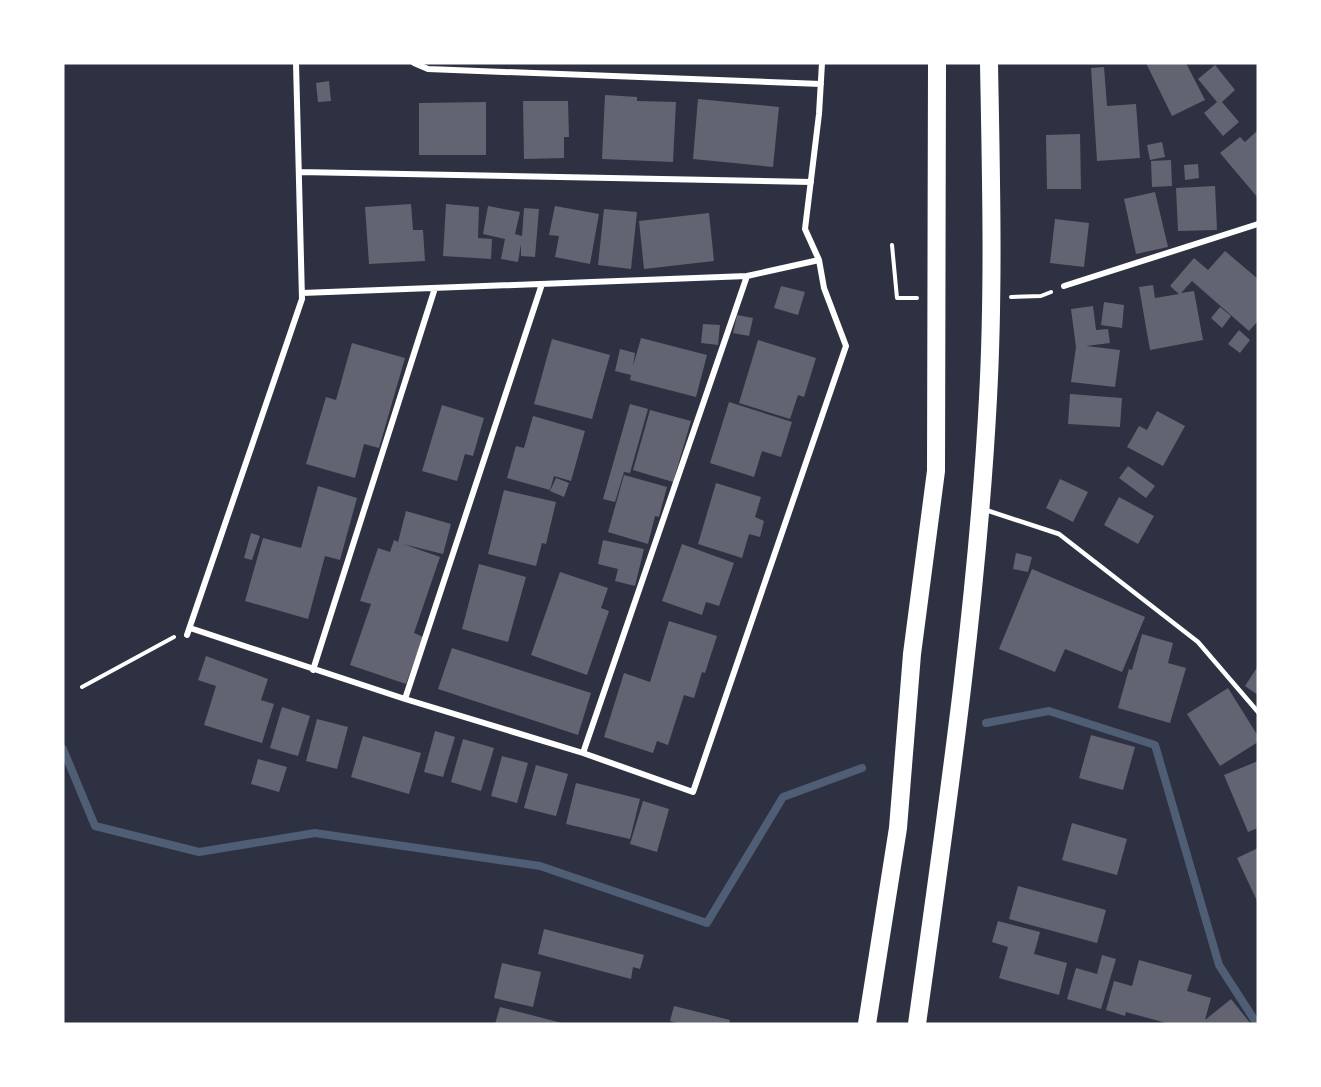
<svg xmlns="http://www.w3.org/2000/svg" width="1321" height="1087" font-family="'Sofia Sans Condensed',sans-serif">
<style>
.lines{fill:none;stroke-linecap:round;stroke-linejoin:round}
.stream{stroke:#4f5d75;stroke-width:8}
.building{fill:#626471}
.path{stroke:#fff;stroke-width:4}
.service{stroke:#fff;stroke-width:4.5}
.minor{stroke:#fff;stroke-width:6}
.motorway{stroke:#fff;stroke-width:18}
</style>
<rect width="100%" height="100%" fill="#2d3142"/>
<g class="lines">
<path class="stream" d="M986,723L1049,711L1155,745L1219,965L1257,1024
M63,749L95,826L199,852L315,833L540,866L707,923L783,797L862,768"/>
</g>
<path class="building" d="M1146,63H1186L1205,100L1172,116Z
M1215,65L1235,90L1222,102L1239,122L1223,136L1204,113L1217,102L1198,79Z
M1104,67L1107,106L1136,104L1140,158L1097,161L1091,68Z
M329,81L331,101L318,102L316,83Z
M605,95L637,97V101L676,102L673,162L602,159Z
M698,99L779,107L773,167L693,159Z
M523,101H568L569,137H564V158L524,159Z
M486,102V155H419V103Z
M1258,130V198L1220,153L1240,137L1245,142Z
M1080,134L1081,189H1047L1046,135Z
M1162,142L1165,157L1150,160L1147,145Z
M1171,160L1172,186L1152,187L1151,161Z
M1198,164L1199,178L1185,180L1184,165Z
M1215,186L1217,230L1178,231L1176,188Z
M1155,192L1168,247L1136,254L1124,199Z
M411,204L413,230H423L425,261L369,264L365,207Z
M446,204L479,207L478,238L492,239L491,259L443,256Z
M488,206L520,212L515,234L522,236L524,208L539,209L535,257L521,256V244L518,262L501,259L505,239L483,234Z
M555,206L599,214L590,264L555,257L559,236L549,235Z
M604,209L637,212L631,269L598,265Z
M709,213L714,261L644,269L639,221Z
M1055,219L1089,223L1084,267L1050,263Z
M1225,251L1258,279V321L1249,331L1192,281L1181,293L1194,291L1203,340L1150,350L1139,287L1153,285L1155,298L1179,294L1170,286L1194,258L1208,270Z
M781,286L805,292L798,315L774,308Z
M1104,302L1124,305L1122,328L1101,325Z
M1093,306L1096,330L1108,329L1110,343L1086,346L1120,350L1115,387L1071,382L1076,347L1071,309Z
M1220,307L1231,316L1222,328L1211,318Z
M737,315L753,318L749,336L733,333Z
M703,324L720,325L718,345L701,343Z
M1239,330L1250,340L1240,353L1228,344Z
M641,338L707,355L696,397L630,380L631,375L615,371L620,349L635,353L633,366Z
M552,339L610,355L592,419L534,404Z
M758,340L816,358L804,397L798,395L790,419L739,403Z
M352,343L405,358L379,448L364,444L355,478L306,464L326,397L336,400Z
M1070,394L1122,398L1120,427L1068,424Z
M729,402L792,422L781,457L762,451L754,477L710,463Z
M630,404L648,409L630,473L624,472L615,502L603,499Z
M442,405L484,418L473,456L465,454L457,481L422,471Z
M650,410L691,421L673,482L633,470Z
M1157,411L1185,426L1163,466L1127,447L1139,426L1147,430Z
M533,416L585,431L571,481L554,476L550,490L507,478L516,446L524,448Z
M1128,466L1155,486L1146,498L1119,478Z
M624,475L667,487L659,517L655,516L648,544L608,532Z
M556,478L569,483L564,497L550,491Z
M1060,479L1088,492L1073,522L1046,508Z
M716,483L761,497L755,517L764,521L760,537L749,534L742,558L698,544Z
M318,486L357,498L340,560L325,556L308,619L245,601L263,538L301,548Z
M504,490L556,502L546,544L542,543L536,566L488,554Z
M1119,497L1154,516L1138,544L1104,525Z
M406,511L451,524L443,554L403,544L440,557L414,633L423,637L406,684L350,665L371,604L360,601L378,548L390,552L394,540L398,542Z
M251,533L260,536L252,560L244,558Z
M603,540L644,549L635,586L615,581L618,569L598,564Z
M682,544L734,563L719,606L706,602L702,615L662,601Z
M1016,553L1032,557L1028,572L1013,569Z
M479,564L526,577L508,642L462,629Z
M1032,569L1145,617L1122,672L1065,649L1055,672L999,649Z
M560,572L608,588L601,608L609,611L587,675L531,655Z
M669,621L717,636L705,673L702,672L694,698L684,695L668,745L657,741L653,753L604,737L624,673L650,682Z
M1142,634L1173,643L1168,663L1186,668L1170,723L1118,708L1129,669L1132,670Z
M452,648L591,693L578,735L438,689Z
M206,656L268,679L261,700L274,704L262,743L204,725L216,686L198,680Z
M1258,666V695L1245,686Z
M1228,688L1258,736V742L1220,766L1187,714Z
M282,707L310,716L298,756L270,748Z
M317,719L348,727L337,769L306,761Z
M435,731L455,737L443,777L424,772Z
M1091,735L1135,747L1123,790L1079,778Z
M363,736L421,753L409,794L351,777Z
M463,739L494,748L481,791L451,782Z
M502,756L528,763L517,803L491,796Z
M258,759L287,767L279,792L251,784Z
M1258,761V828L1248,832L1224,775Z
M536,765L568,774L556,816L524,808Z
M576,783L640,799L630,839L566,824Z
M643,801L669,809L657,852L630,844Z
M1072,823L1127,839L1117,875L1062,860Z
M1258,848V903L1237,858Z
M1018,886L1106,910L1097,943L1009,919Z
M998,921L1040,932L1034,954L1067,963L1059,995L999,978L1008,947L992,942Z
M544,929L644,955L640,969L633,967L631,979L538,954Z
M1102,955L1116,959L1101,1009L1067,999L1076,968L1097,974Z
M1139,960L1192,975L1187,991L1211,998L1205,1020L1231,999L1251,1024H1170L1126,1012L1125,1016L1106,1010L1114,981L1132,986Z
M502,963L541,972L533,1007L494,998Z
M674,1006L730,1020L729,1024H682L670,1021Z
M500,1007L562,1023V1024H495Z"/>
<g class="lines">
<path class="path" d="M892,245L897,298H917
M1011,297L1041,296L1051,292
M82,687L174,637"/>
<path class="service" d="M986,510L1059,534L1198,642L1258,712"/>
<path class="minor" d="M414,63L428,69L821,84
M299,172L811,182
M1064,286L1258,224
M302,293L747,276L819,260
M190,628L405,699L583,753L693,792L846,346L824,288L819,260L805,229L819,114L822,63
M187,635L302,299L296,63
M313,670L435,288
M405,699L542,284
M583,753L747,276"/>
<path class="motorway" d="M867,1024L898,828L912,654L936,471L937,63
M917,1024C946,816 977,607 988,398C994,286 991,175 989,63"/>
</g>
<rect width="1321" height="1087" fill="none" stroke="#ffffff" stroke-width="129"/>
</svg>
